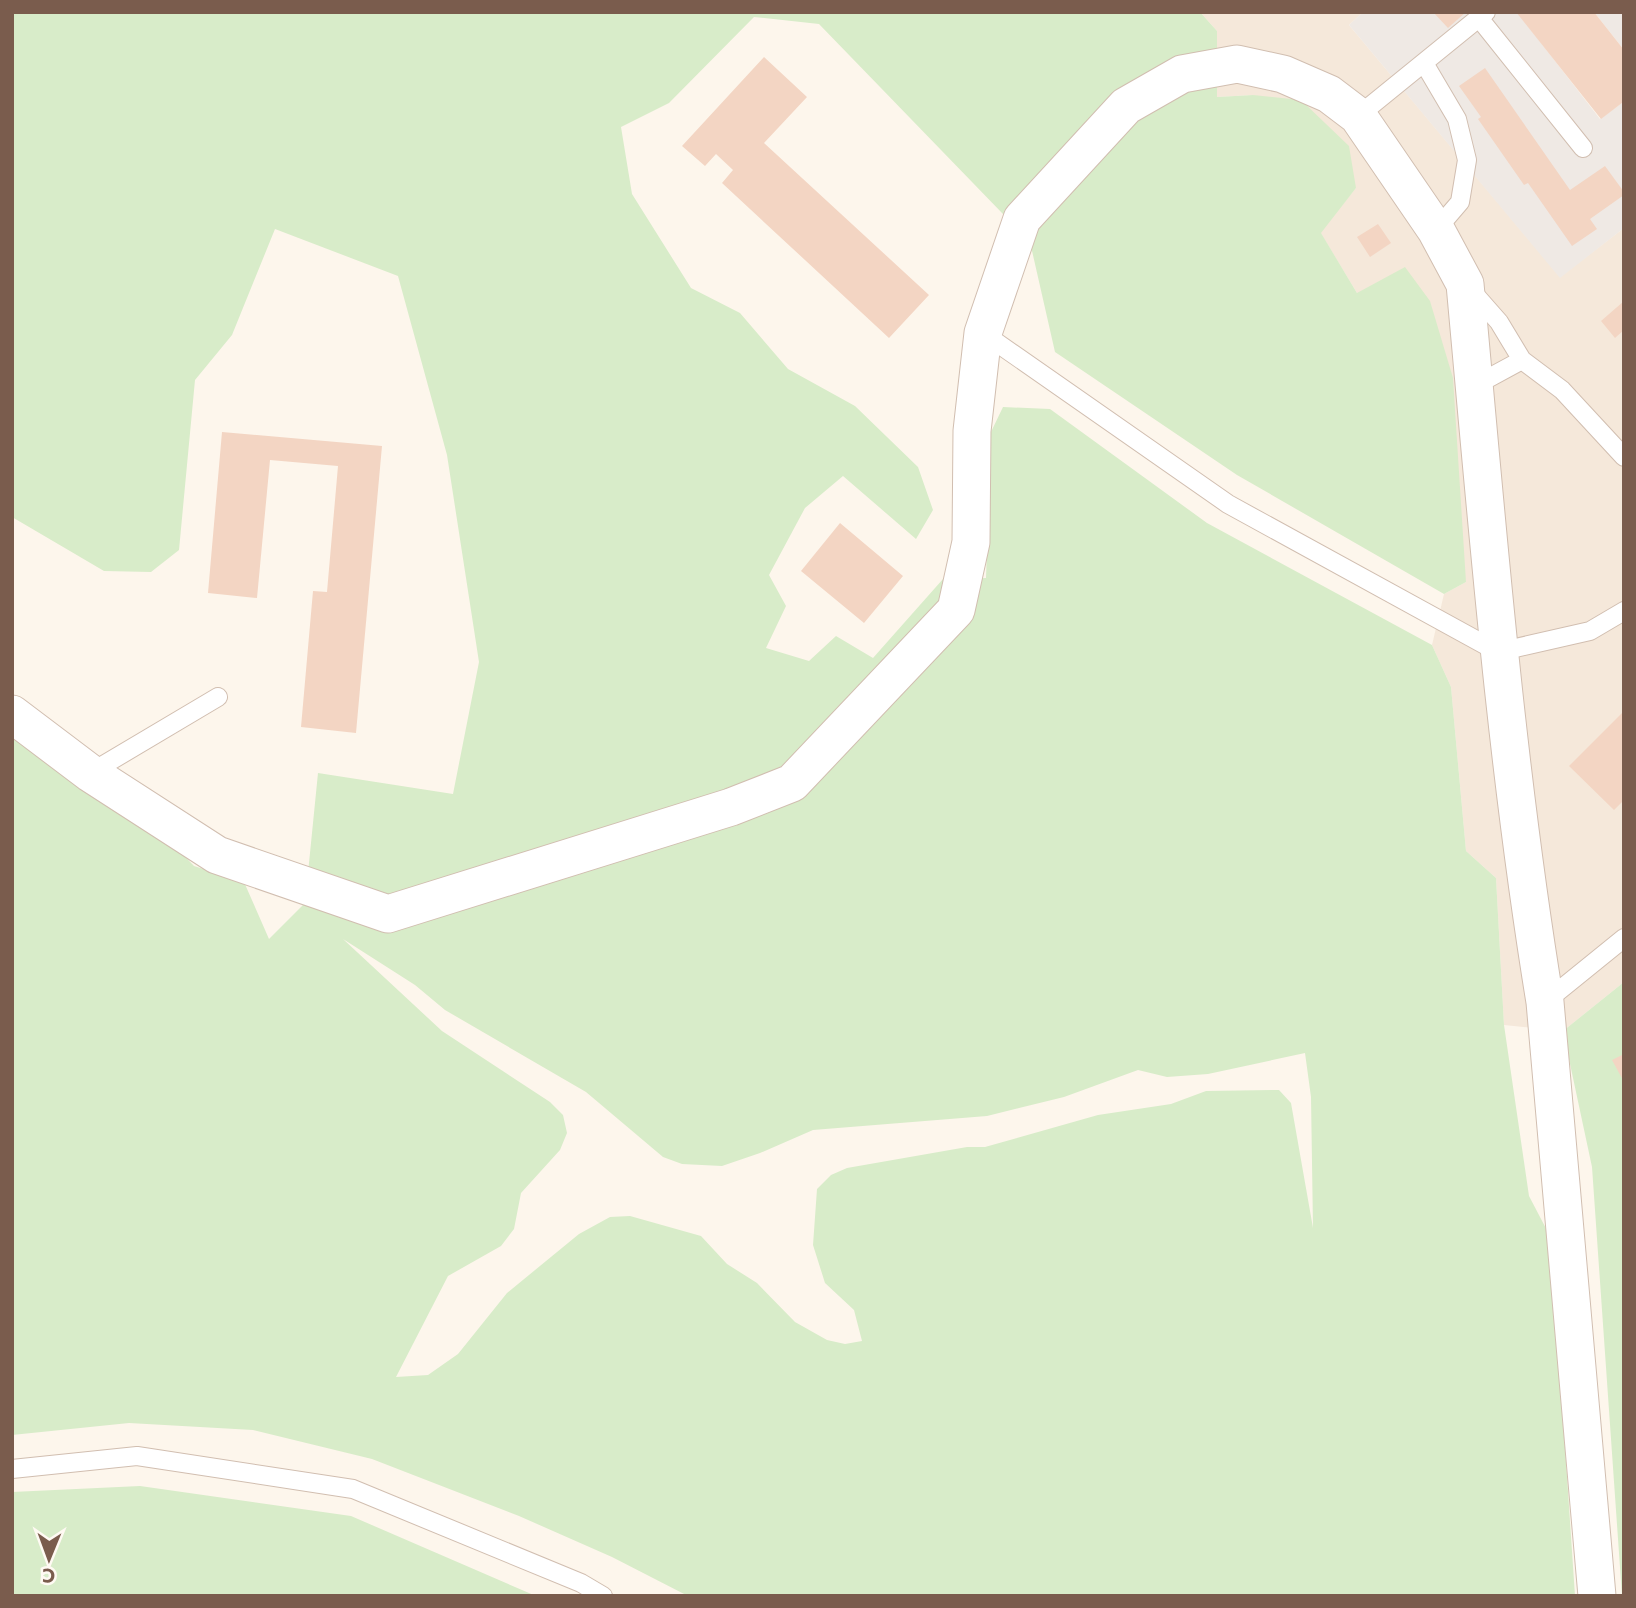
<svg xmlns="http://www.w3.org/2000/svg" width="1636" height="1608" font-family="Commissioner,sans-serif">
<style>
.residential{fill:#f5e8da}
.industrial{fill:#efe9e4}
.green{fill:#d8ecc9;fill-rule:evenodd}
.building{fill:#f3d5c3}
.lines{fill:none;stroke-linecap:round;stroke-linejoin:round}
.lane-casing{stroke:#d1beb0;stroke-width:20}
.street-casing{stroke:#d1beb0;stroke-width:39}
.lane{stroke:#fff;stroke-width:18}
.street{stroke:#fff;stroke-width:37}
</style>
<rect width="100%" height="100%" fill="#fdf6ec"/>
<path class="residential" d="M1200,12H1363L1349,25L1560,277L1624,228V982L1563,1031L1504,1025L1496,878L1466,851L1451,687L1432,645L1444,594L1466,582L1357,293L1320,232L1356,188L1253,95L1217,97V31Z"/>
<path class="industrial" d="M1363,12H1517L1600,119L1622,103L1624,106V228L1560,278L1349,25Z
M1594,12H1624V50Z"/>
<path class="green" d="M12,12H1200L1217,31V97L1253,95L1301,100L1349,146L1356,188L1321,233L1357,293L1405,267L1430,301L1453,378L1466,582L1444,594L1237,475L1055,352L1030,242L819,24L754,17L669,103L621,127L632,194L691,288L740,313L788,369L855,406L918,467L933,510L916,539L843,476L805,508L769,575L786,606L766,648L809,661L836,636L873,658L943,579L986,578L991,432L1003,407L1050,409L1207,523L1432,645L1451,687L1466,851L1496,878L1504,1025L1529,1196L1551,1238L1575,1596H688L612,1557L519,1516L372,1459L253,1430L129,1423L12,1435V703L146,816L194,866L244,882L269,939L305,903L318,773L453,794L479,662L447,455L398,276L275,229L232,335L195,380L179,550L151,572L104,571L12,517ZM343,939L415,985L445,1010L586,1092L663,1157L682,1164L722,1166L760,1153L813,1130L987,1116L1064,1097L1138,1070L1167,1077L1208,1074L1305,1053L1311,1097L1313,1228L1291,1103L1279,1090L1206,1091L1171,1104L1098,1115L985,1147H967L847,1168L831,1175L817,1189L813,1245L825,1283L854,1310L862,1341L845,1344L827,1340L795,1322L757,1283L727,1264L701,1236L630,1216L610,1217L579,1234L507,1293L458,1354L428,1375L396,1377L448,1276L501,1246L514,1229L521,1193L560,1150L567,1133L563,1115L550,1102L442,1031Z
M1624,982V1596H1622L1592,1167L1563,1031Z
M140,1486L351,1516L536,1596H12V1492Z"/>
<path class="building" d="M1433,12H1466L1448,28Z
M1516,12H1594L1624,50V106L1622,103L1601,119Z
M764,57L807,97L764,143L929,295L889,338L722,183L733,170L716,154L705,166L682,146Z
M1485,68L1570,190L1605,166L1624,192V195L1590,219L1597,229L1572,246L1528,183L1524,185L1478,119L1481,117L1459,86Z
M1378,224L1391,243L1370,257L1357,237Z
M1624,301V330L1615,338L1601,321Z
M222,432L382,446L356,733L301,727L313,591L327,592L338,466L270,460L257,598L208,593Z
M840,523L903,576L864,623L801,571Z
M1624,711V800L1614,810L1569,766Z
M1624,1054V1082L1612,1060Z"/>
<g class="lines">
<defs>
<path id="lane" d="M1479,18L1583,148
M1424,63L1457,119L1467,160L1460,202L1436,230
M1358,116L1486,12
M1470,289L1499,322L1522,360L1562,390L1624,457
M983,333L1228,504L1498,652L1590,631L1624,611
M1474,386L1522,360
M90,773L218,697
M1545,1002L1624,938
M12,1469L137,1456L353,1489L581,1583L603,1596"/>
<path id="street" d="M12,714L90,773L217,855L388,914L731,807L792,783L956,610L971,542L972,431L983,333L1022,219L1126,106L1182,74L1237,64L1283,74L1329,94L1358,116L1436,230L1465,284C1487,524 1506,764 1545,1002L1597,1596"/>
</defs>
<use href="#lane" class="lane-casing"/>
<use href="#street" class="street-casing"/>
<use href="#lane" class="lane"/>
<use href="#street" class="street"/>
</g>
<rect width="1636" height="1608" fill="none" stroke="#7a5c4d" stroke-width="28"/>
<g transform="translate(49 1559) rotate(181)" stroke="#fffaf3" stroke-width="5" paint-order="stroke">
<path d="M0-5L12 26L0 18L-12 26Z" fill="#7a5c4d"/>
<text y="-10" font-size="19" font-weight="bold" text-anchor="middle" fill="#7a5c4d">С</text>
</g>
</svg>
